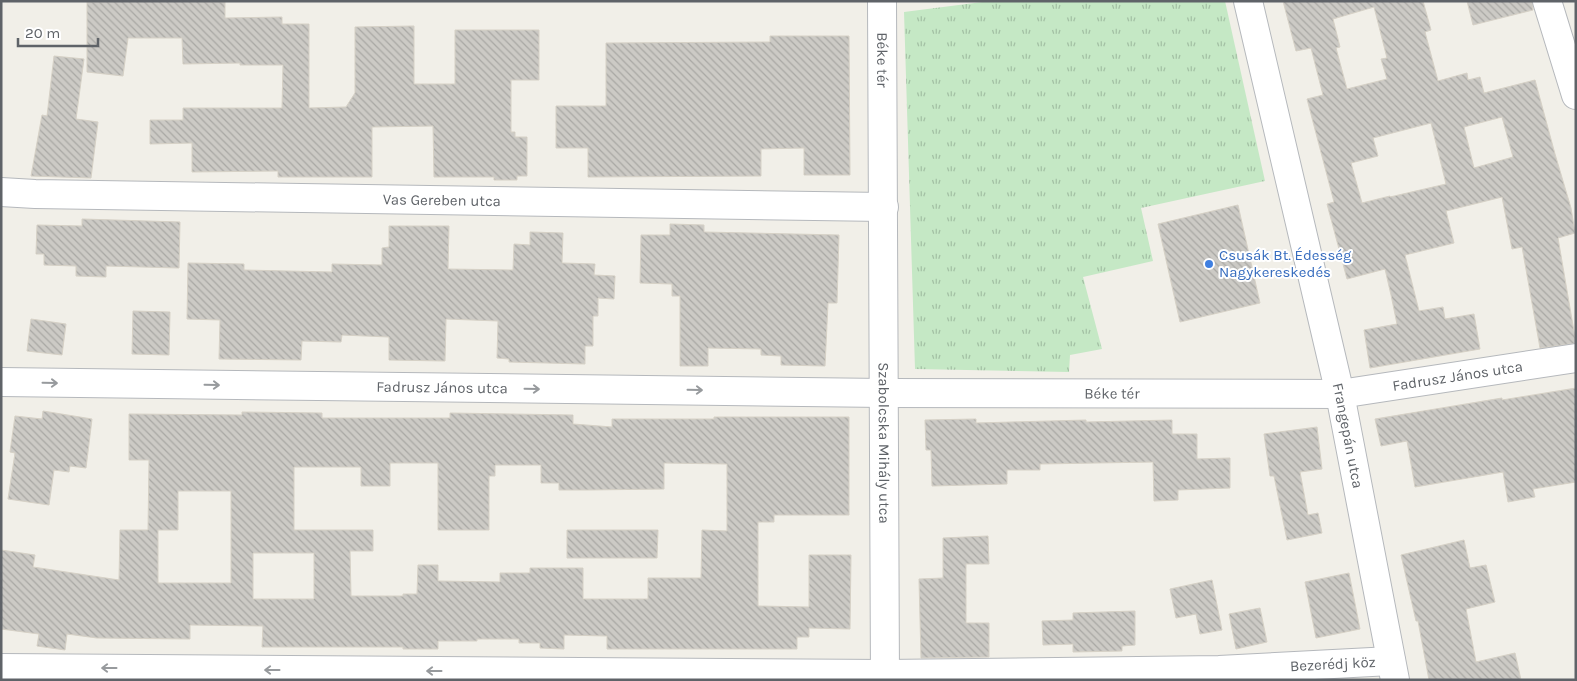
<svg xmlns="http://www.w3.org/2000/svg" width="1577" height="681" font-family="Karla,sans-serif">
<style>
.grass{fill:url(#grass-tufts)}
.building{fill:url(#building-back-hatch);stroke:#d6d1c6;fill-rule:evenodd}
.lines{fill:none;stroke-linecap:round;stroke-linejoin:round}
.minor-casing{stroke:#b5b8bc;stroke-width:30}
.minor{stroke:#fff;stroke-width:28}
.oneway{stroke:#979a9d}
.shop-dot{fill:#3f7fe0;stroke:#fff;stroke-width:2}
.labels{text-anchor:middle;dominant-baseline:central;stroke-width:4;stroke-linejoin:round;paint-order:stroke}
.street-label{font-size:15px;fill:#5f6368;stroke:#fff}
.shop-label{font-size:15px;fill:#366cbe;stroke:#fff;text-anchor:start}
</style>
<defs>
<pattern id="grass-tufts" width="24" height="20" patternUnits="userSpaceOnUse" patternTransform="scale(1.25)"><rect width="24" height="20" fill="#c5e8c5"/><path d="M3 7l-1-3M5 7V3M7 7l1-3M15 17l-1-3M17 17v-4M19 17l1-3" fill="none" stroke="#a3c0a4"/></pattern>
<pattern id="building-back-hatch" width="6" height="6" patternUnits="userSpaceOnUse" patternTransform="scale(1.25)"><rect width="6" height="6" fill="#cccac5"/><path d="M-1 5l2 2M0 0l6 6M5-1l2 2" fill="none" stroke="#a9a8a4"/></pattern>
</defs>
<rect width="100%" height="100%" fill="#f1efe8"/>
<path class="grass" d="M990,1H1225L1265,181L1141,208L1153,261L1083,277L1102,349L1070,355L1069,372L915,369L904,12Z"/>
<path class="building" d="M161,1L225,2V18L282,17V24H309V108L346,107L355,93V27L414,26V84H455V30H539V80H511V132H515V137H527V176H517V180H494V177H434L433,126L372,127V177H278V171L192,172V143L150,144V120H183V108H282L283,65H240V63L183,64L182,38H128L123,76L87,72V2Z
M1283,1H1423L1431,30L1425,32L1438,81L1467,73L1468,80L1480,77L1484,93L1535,80L1555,154L1571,208L1575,233L1558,238L1576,343L1540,348L1522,247L1512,249L1502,197L1446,211L1454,243L1405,255L1419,311L1443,307L1445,319L1474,314L1480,349L1370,368L1364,330L1397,324L1391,295L1385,269L1347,279L1327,204L1334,202L1307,99L1323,95L1311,48L1296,51ZM1374,7L1387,58L1381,59L1387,79L1347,89L1336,48L1340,47L1333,19ZM1502,117L1513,157L1474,168L1464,127ZM1431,123L1446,184L1390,197V196L1362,203L1351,163L1378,156L1373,138Z
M1467,1H1532L1533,10L1473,25Z
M770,36H849L850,175H804V148L761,149V176L588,177V148H556V106H606V43L770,42Z
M54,56L84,59L76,119L98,122L91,178L31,176L42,115L47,116Z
M1238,205L1260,303L1180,322L1158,224Z
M82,219L180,222L179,268L106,266V277L76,276V266L44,265V254H36L37,225L82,226Z
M670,224L704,225V232L839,235L837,303H828L825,366L781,365V356L761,355V349L708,348V366H680V296H672V284L640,283L641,235H670Z
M389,226H449L448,269L513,270L514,244L530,245V232L563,233L562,263L595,264L594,275L615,276L614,299L598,298V316H593V346H585V364L509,362V359L497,358L498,321L446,319L445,361L389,360V337L342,335L341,342L302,341L301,360L219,359L220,320L187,319L188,263L244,264V270L332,272V264L382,265V248L389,247Z
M133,311L170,312L169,355L132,354Z
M31,319L66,324L62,355L27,351Z
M1576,388V482L1533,489L1535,497L1508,502L1503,472L1415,487L1407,441L1381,446L1375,419L1502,398V400Z
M43,411L92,419L86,468L70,466L69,472L54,470L49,505L8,499L15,453L10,452L15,416L42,419Z
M242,412L322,413V418H450V413L573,415V424L612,427V419H714V417H849V515H774V522H758V606L809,607V555H851L850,629L809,628V637H797V649H607V636L564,635V649L540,648V643H519V639H477V641H438V649H403V647H262L263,626L190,625V639L97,638L67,634L65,650L37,646L39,634L1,629V550L35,555L33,567L119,580L120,530H148L149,460H129V414L242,415ZM390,463H438V530H489V476H495V465H541V483H559V490H588L664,489V463L727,464V531L702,530L701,578H648V599H583V568H530V573H500V582L438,581V565H418L417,594H403V596H351L350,551H373V530H294V467H361V486H390ZM178,491H231V583H158V530H178ZM253,553H314V599H253Z
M976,419V423L1086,420V422L1172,420V434H1197V459L1230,458V488L1178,490V500L1154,501L1153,462L1040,464V470H1007V484L932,486L931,450H926L925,420Z
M1317,427L1322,469L1300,472L1308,515L1318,513L1322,533L1287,540L1274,476H1270L1264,434Z
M567,530H658L657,558H567Z
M988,536L989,564H966V623H989V657L921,658L919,579L943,578V538Z
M1464,540L1470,568L1486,565L1495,602L1466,609L1476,662L1515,653L1521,680H1429L1418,621H1416L1401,555Z
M1349,573L1360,629L1316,638L1305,582Z
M1212,580L1222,630L1200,634L1196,614L1176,618L1170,589Z
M1260,608L1267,642L1236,649L1229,614Z
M1135,611V645L1122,646V651L1073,652V644L1043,645L1042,621L1073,620V613Z"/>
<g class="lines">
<defs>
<g id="minor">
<path id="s1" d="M882,1L885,680"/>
<path id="s2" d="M1248,1L1340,394L1395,680"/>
<path d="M1547,1L1576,95"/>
<path id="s3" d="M1,192L35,194L884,207"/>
<path id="s4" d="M1,382L884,393L1340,394L1576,358"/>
<path id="s5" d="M1,668L885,674L1219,670L1391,661"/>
</g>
</defs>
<use href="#minor" class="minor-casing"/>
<use href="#minor" class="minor"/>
</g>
<defs><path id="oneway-shaft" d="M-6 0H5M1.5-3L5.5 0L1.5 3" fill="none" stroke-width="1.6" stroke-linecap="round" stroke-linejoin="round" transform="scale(1.25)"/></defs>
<g class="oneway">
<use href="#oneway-shaft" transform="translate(50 383) rotate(1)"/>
<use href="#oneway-shaft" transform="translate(212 385) rotate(1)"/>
<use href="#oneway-shaft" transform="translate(532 389) rotate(1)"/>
<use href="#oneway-shaft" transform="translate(695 390) rotate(1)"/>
<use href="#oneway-shaft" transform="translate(109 668) rotate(-180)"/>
<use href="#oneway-shaft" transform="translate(272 670) rotate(-180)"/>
<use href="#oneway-shaft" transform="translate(434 671) rotate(-180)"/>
</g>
<circle class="shop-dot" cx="1209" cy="264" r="5"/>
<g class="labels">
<g class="street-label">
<text stroke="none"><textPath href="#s1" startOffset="59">Béke tér</textPath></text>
<text stroke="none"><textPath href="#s3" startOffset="441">Vas Gereben utca</textPath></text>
<text stroke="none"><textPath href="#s4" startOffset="1458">Fadrusz János utca</textPath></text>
<text stroke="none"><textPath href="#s4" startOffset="441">Fadrusz János utca</textPath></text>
<text stroke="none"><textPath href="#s4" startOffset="1111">Béke tér</textPath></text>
<text stroke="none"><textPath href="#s2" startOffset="446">Frangepán utca</textPath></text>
<text stroke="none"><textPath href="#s1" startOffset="442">Szabolcska Mihály utca</textPath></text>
<text stroke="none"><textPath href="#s5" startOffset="1332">Bezerédj köz</textPath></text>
</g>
<g class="shop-label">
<text x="1219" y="255">Csusák Bt. Édesség<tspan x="1219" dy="17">Nagykereskedés</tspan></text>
</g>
</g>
<rect width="1577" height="681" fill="none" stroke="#5f6368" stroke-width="5"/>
<path d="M18 38v8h80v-8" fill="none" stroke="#5f6368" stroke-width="2.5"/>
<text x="25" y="38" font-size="15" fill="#5f6368" stroke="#ffffff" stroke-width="4" paint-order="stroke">20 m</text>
</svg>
